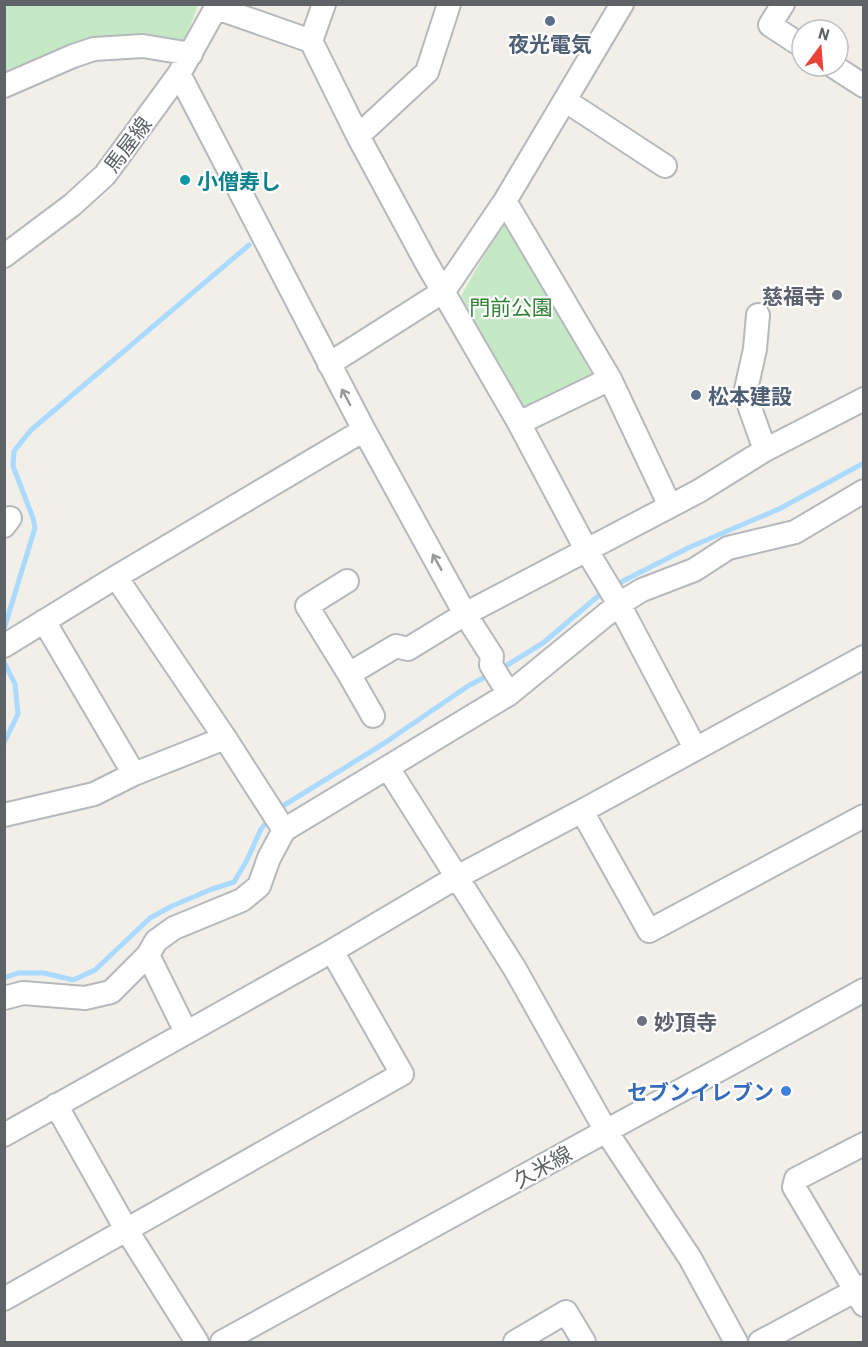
<svg xmlns="http://www.w3.org/2000/svg" width="868" height="1347" font-family="Barlow,'Noto Sans JP',sans-serif">
<style>
.green{fill:#c5e8c5}
.lines{fill:none;stroke-linecap:round;stroke-linejoin:round}
.stream{stroke:#aadaff;stroke-width:5}
.minor-casing{stroke:#b5b8bc;stroke-width:26}
.minor{stroke:#fff;stroke-width:22}
.oneway{stroke:#979a9d}
.service-dot{fill:#5c6f8a;stroke:#fff;stroke-width:2}
.culture-dot{fill:#0f9aa8;stroke:#fff;stroke-width:2}
.worship-dot{fill:#6b7280;stroke:#fff;stroke-width:2}
.shop-dot{fill:#3f7fe0;stroke:#fff;stroke-width:2}
.labels{text-anchor:middle;dominant-baseline:central;stroke-width:4.5;stroke-linejoin:round;paint-order:stroke}
.service-label{font-size:21px;font-weight:bold;fill:#4e5e75;stroke:#fff}
.street-label{font-size:21px;fill:#5f6368;stroke:#fff}
.culture-label{font-size:21px;font-weight:bold;fill:#0d838f;stroke:#fff;text-anchor:start}
.worship-label{font-size:21px;font-weight:bold;fill:#5b616d;stroke:#fff;text-anchor:end}
.park-label{font-size:21px;fill:#348238;stroke:#fff}
.shop-label{font-size:21px;font-weight:bold;fill:#366cbe;stroke:#fff;text-anchor:end}
</style>
<rect width="100%" height="100%" fill="#f1efe8"/>
<path class="green" d="M4,5H198L182,48L142,37L5,82Z
M506,217L592,375L523,409L461,296Z"/>
<g class="lines">
<path class="stream" d="M615,585L690,547L779,509L864,463
M4,629L35,528L33,518L13,466L14,451L31,430L249,245
M4,662L15,684L18,714L4,743
M499,670L543,643L604,591
M278,809L383,744L468,686L491,674
M4,978L18,973H44L73,980L95,970L150,918L172,906L212,889L234,882L247,860L261,829L270,818"/>
<defs>
<path id="minor" d="M783,4L770,25L802,46
M217,8L311,41L358,136L426,262L519,423L587,551L619,604L695,748
M311,41L324,4
M833,66L864,86
M179,74L364,430L465,614L492,656L491,665L509,694
M4,86L73,56L94,49L143,46L191,54
M566,101L665,166
M358,136L427,72L449,4
M505,201L610,379L670,506
M4,256L72,205L105,175L179,74L218,4
M758,315L755,349L745,394L765,450
M329,364L444,291L505,201L622,4
M519,423L610,379
M4,526L10,518
M116,577L225,738L284,830L509,694L619,604L642,590L694,570L728,548L795,532L864,491
M347,581L307,606L349,674L373,716
M44,621L134,774
M4,646L116,577L364,430
M349,674L396,646L408,649L465,614L699,491L765,450L864,399
M388,768L515,969L606,1131L690,1258L736,1342
M582,811L649,931L864,816
M4,815L94,794L134,774L225,738
M148,955L186,1032
M4,998L23,993L85,998L111,992L148,955L156,941L174,928L242,900L259,886L269,858L284,830
M56,1105L126,1229L197,1342
M4,1135L332,951L457,877L582,811L864,657
M864,1144L796,1179L794,1187L864,1305
M4,1299L402,1074L332,951
M222,1342L606,1131L728,1065L864,990
M515,1342L566,1312L584,1342
M760,1342L864,1286"/>
</defs>
<use href="#minor" class="minor-casing"/>
<use href="#minor" class="minor"/>
</g>
<defs><path id="oneway-shaft" d="M-6 0H5M1.5-3L5.5 0L1.5 3" fill="none" stroke-width="1.6" stroke-linecap="round" stroke-linejoin="round" transform="scale(1.5)"/></defs>
<g class="oneway">
<use href="#oneway-shaft" transform="translate(346 397) rotate(-118)"/>
<use href="#oneway-shaft" transform="translate(437 562) rotate(-119)"/>
</g>
<g class="service-dot">
<circle cx="550" cy="21" r="6"/>
<circle cx="696" cy="395" r="6"/>
</g>
<circle class="culture-dot" cx="185" cy="180" r="6"/>
<g class="worship-dot">
<circle cx="837" cy="295" r="6"/>
<circle cx="642" cy="1021" r="6"/>
</g>
<circle class="shop-dot" cx="786" cy="1091" r="6"/>
<g class="labels">
<g class="service-label">
<text x="550" y="43">夜光電気</text>
<text x="708" y="395" text-anchor="start">松本建設</text>
</g>
<g class="street-label">
<text transform="translate(127 144) rotate(-53)">馬屋線</text>
<text transform="translate(542 1166) rotate(-29)">久米線</text>
</g>
<g class="culture-label">
<text x="197" y="180">小僧寿し</text>
</g>
<g class="worship-label">
<text x="825" y="295">慈福寺</text>
<text x="654" y="1021" text-anchor="start">妙頂寺</text>
</g>
<g class="park-label">
<text x="511" y="306">門前公園</text>
</g>
<g class="shop-label">
<text x="774" y="1091">セブンイレブン</text>
</g>
</g>
<rect width="868" height="1347" fill="none" stroke="#5f6368" stroke-width="12"/>
<g transform="translate(820 48) rotate(16)"><circle r="28" fill="#ffffff" stroke="#bfc1c3" stroke-width="1.5"/>
<path d="M0-4.5L10 22L0 15L-10 22Z" fill="#ea4335"/>
<text y="-9" font-size="16" font-weight="bold" text-anchor="middle" fill="#5f6368">N</text>
</g>
</svg>
